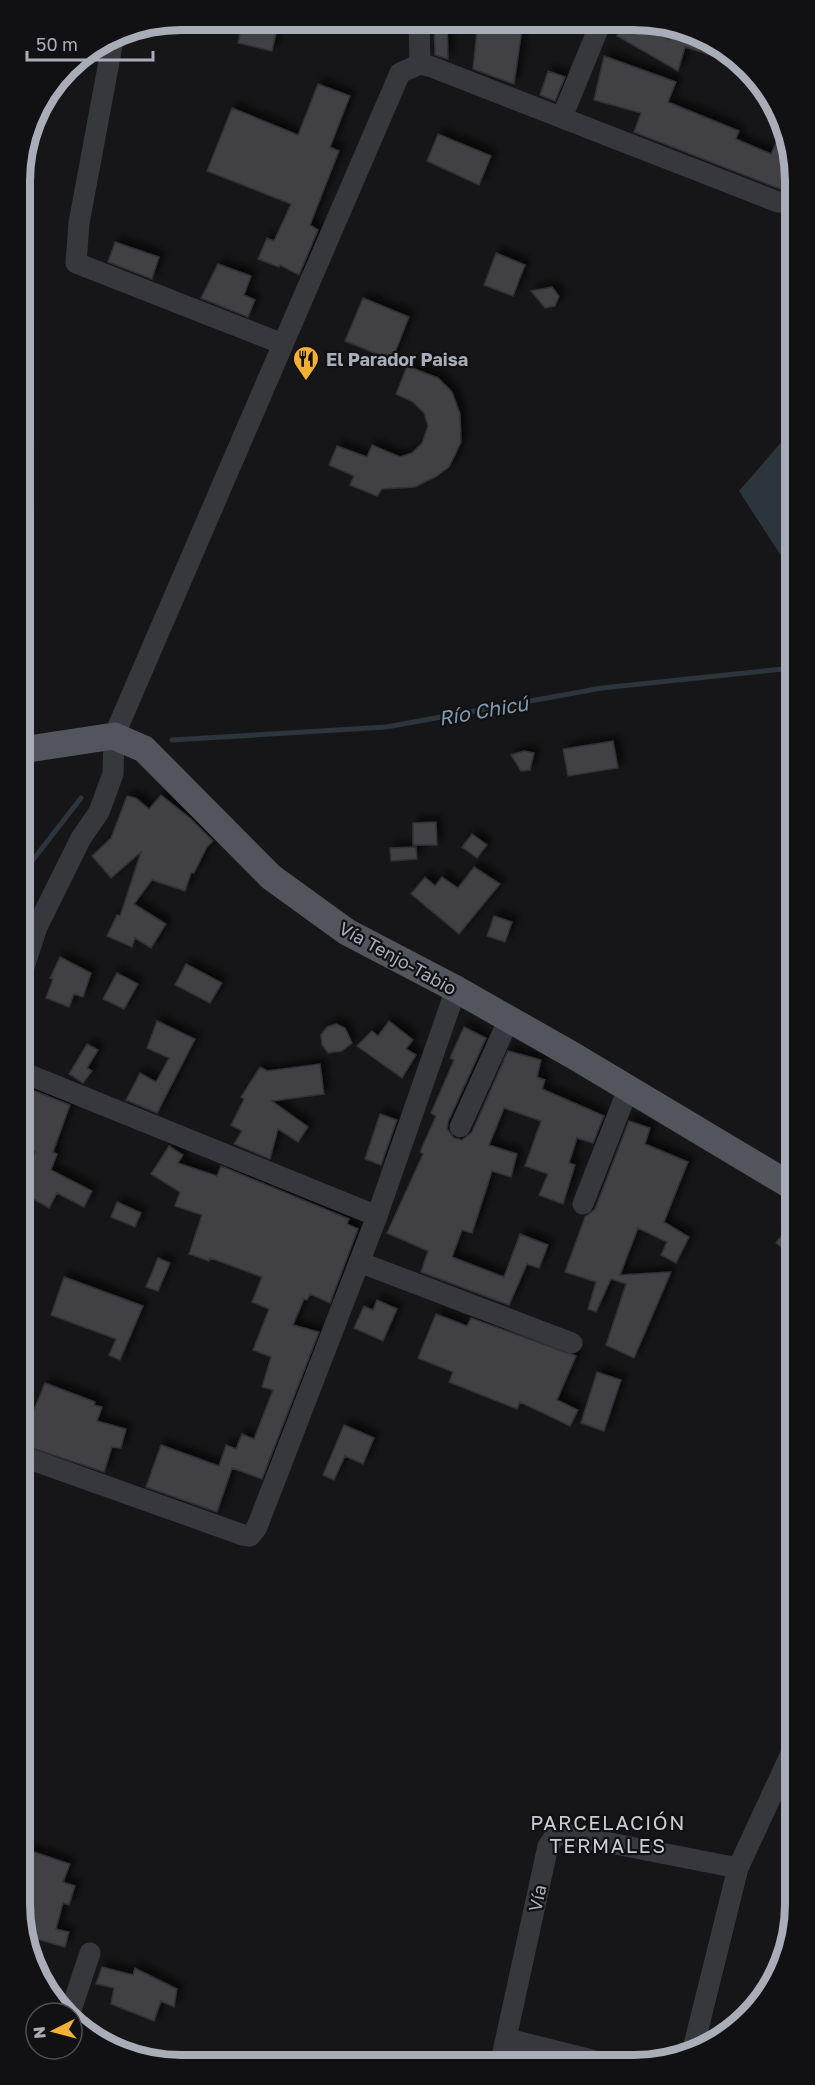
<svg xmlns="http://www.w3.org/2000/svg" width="815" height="2085" font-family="'Golos Text',sans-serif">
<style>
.water{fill:#2c353c}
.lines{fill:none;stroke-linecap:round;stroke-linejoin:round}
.stream{stroke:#2c353c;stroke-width:5}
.building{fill:#404145;stroke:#303034;stroke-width:1.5;filter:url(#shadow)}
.minor{stroke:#37383d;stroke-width:21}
.major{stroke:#53555c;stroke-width:27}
.labels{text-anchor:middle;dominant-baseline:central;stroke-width:4.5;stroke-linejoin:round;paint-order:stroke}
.poi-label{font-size:18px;font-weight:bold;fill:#a8adb8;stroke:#111113;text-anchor:start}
.street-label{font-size:18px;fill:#a8adb8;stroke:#111113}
.water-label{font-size:20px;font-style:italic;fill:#7f9bb3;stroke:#111113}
.neighbourhood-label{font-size:20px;letter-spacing:1.5px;fill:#c9ccd4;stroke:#111113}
.rim{fill:none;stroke:#a8adb8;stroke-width:8}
</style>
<defs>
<filter id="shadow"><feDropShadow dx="5.5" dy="-5.5" stdDeviation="3" flood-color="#0009"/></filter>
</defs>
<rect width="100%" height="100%" fill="#161618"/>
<path class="water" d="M791,431V571L739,491Z"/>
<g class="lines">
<path class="stream" d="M172,740L386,727L602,688L792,668
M22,874L81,798"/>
</g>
<path class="building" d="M243,20H279L272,51L238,43Z
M434,21H447L448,59L435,55Z
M478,21L523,22L514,84L473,69Z
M625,22H637L669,40L673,27L713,48L711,55L685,47L678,71L617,36Z
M604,56L676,82L668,102L739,131L736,139L771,154L783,127L790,140V182L787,189H780L634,132L641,113L594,100Z
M548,71L565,77L555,101L540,95Z
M318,84L350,96L330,147L339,151L310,225L318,230L299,275L280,265L279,267L258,259L267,238L274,241L291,204L207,171L232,108L298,135Z
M438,134L491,156L479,185L427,161Z
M115,242L159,257L152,279L108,262Z
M496,253L525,265L513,296L484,285Z
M218,264L251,276L244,295L255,300L248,317L201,298Z
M552,287L559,296L555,306L545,308L531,291Z
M363,298L409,317L392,360L345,341Z
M407,366L438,378L452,392L460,414L461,442L449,467L435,477L415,487L382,489L377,496L350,485L354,476L329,465L337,446L367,457L372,445L400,457L412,453L422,443L428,426L424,413L413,402L396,394Z
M613,741L618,768L568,776L563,749Z
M524,751L534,753L530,770L521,771L511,755Z
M161,795L190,818L213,841L207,847L194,873H191L185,891L152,880L134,904L166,924L151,948L135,938L132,947L107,936L117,915L120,916L141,852L111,878L92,856L111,838L127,796L136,798L149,809Z
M436,822L437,845H413V823Z
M472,834L487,845L477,858L462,847Z
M416,847L417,859L391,861L390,848Z
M474,867L500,884L459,934L411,894L425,877L435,886L442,877L458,888Z
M494,916L512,922L505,942L487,936Z
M60,957L91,973L83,997L74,994L69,1007L46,998L53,979L50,978Z
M186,964L222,983L210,1003L175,985Z
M117,973L138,984L124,1009L103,999Z
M157,1021L195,1039L157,1113L126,1100L140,1073L156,1082L169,1058L147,1048Z
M389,1021L413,1040L406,1049L416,1055L402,1078L357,1046L372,1031L378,1036Z
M336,1024L345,1028L352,1043L342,1051L328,1053L322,1045L321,1035L327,1027Z
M464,1027L486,1038L448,1122L447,1129L454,1138L462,1140L472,1132L508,1051L541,1060L537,1077L545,1080L542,1089L604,1116L593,1143L577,1138L569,1163L575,1165L563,1204L539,1195L548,1174L525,1166L541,1121L504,1108L489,1145L517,1154L511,1177L492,1171L472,1233L462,1230L452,1257L504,1277L520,1234L548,1245L539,1268L527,1264L509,1305L421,1272L428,1251L387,1233L423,1154L420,1152L436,1116L431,1113L454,1060L450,1058Z
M87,1044L98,1050L87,1068L92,1071L83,1083L69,1074Z
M320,1064L324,1094L272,1101L308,1127L298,1142L278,1129L270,1159L234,1144L242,1131L231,1125L244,1099L241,1097L260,1067L267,1071Z
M22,1086L70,1105L53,1152L57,1154L51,1170L92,1191L84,1207L57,1193L49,1208L23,1193V1181L35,1152L23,1147Z
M380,1114L397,1120L381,1165L365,1159Z
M629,1121L650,1128L645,1144L688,1162L664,1222L689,1237L676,1263L661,1255L667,1242L638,1228L620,1275L671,1272L634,1358L606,1345L626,1284L611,1279L596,1312L588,1309L596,1282L565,1272L585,1217L595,1209Z
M169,1146L183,1155L178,1163L217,1176L221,1166L349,1219L347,1224L358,1229L330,1303L310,1294L307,1300L304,1299L293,1325L319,1332L262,1479L232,1468L217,1512L146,1487L161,1445L219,1466L226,1445L236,1449L242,1434L254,1439L273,1390L262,1387L271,1357L253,1350L269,1309L252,1302L262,1277L210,1258L209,1261L189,1254L202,1215L175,1206L180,1192L151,1174Z
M117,1202L141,1213L135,1227L111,1217Z
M793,1219V1256L776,1243Z
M158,1258L170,1263L158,1291L146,1287Z
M64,1277L143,1306L120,1360L109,1355L116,1339L51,1315Z
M377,1300L397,1309L383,1341L354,1328L364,1306L373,1310Z
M436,1314L467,1326L471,1318L576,1356L557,1400L578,1410L570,1426L520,1402L517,1409L449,1382L453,1372L418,1358Z
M597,1372L621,1380L604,1431L581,1423Z
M45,1383L95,1402L94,1405L102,1407L97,1421L126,1429L121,1448L112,1447L104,1472L23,1445V1409L33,1412Z
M344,1425L374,1438L363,1464L345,1456L334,1480L323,1475Z
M25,1849L70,1864L63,1882L75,1886L69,1905L63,1903L56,1929L69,1932L65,1947L29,1937L30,1935L25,1933Z
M102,1967L133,1975L135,1968L177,1989L174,2007L161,2001L154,2021L111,2004L114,1988L96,1984Z"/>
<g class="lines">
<path class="minor" d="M419,21L420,64
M114,35L79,223L76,263L283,344
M562,117L601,22
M22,973L37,927L81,838L99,812L113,774L114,736L400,73L420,64L432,67L778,202H790
M22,1072L377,1216
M460,1127L509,1019
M583,1204L628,1089
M359,1262L572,1343
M24,1457L243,1535L250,1536L257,1527L377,1216L456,989
M70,2013L90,1953
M508,2039L592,2060
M693,2049L738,1868L795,1745
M501,2061L548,1846L555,1836L564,1834L738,1868"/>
<path class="major" d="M22,750L114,736L144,749L271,877L347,932L456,989L574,1056L793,1187"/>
</g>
<defs>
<symbol id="restaurant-pin" viewBox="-11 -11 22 30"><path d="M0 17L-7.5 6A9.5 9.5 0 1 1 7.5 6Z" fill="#f2b134" stroke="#111113"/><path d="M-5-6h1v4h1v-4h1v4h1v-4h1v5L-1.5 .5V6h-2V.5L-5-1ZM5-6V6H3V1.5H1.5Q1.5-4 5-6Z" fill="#111"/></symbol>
</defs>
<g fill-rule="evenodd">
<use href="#restaurant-pin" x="291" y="344" width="30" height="40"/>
</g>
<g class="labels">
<g class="poi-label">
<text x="326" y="359">El Parador Paisa</text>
</g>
<g class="street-label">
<text transform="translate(398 958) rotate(29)">Vía Tenjo-Tabio</text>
<text transform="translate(537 1898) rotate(-78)">Vía</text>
</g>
<g class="water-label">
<text transform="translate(483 710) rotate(-10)">Río Chicú</text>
</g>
<g class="neighbourhood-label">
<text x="608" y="1822">PARCELACIÓN<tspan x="608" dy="23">TERMALES</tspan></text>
</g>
</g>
<path d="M0 0H815V2085H0ZM181 30H634A151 151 0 0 1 785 181V1904A151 151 0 0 1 634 2055H181A151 151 0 0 1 30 1904V181A151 151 0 0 1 181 30Z" fill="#111113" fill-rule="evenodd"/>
<path class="rim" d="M181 30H634A151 151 0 0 1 785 181V1904A151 151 0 0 1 634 2055H181A151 151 0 0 1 30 1904V181A151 151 0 0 1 181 30Z"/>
<g transform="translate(54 2031) rotate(264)"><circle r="28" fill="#111113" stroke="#4d4f55" stroke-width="1.5"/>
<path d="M0-4.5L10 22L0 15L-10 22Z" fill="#f2b134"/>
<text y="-9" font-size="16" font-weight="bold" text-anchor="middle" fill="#a8adb8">N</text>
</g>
<path d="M27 51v9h126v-9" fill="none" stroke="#a8adb8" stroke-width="3"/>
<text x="36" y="51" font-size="18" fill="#a8adb8" stroke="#111113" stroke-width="4.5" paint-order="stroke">50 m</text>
</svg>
